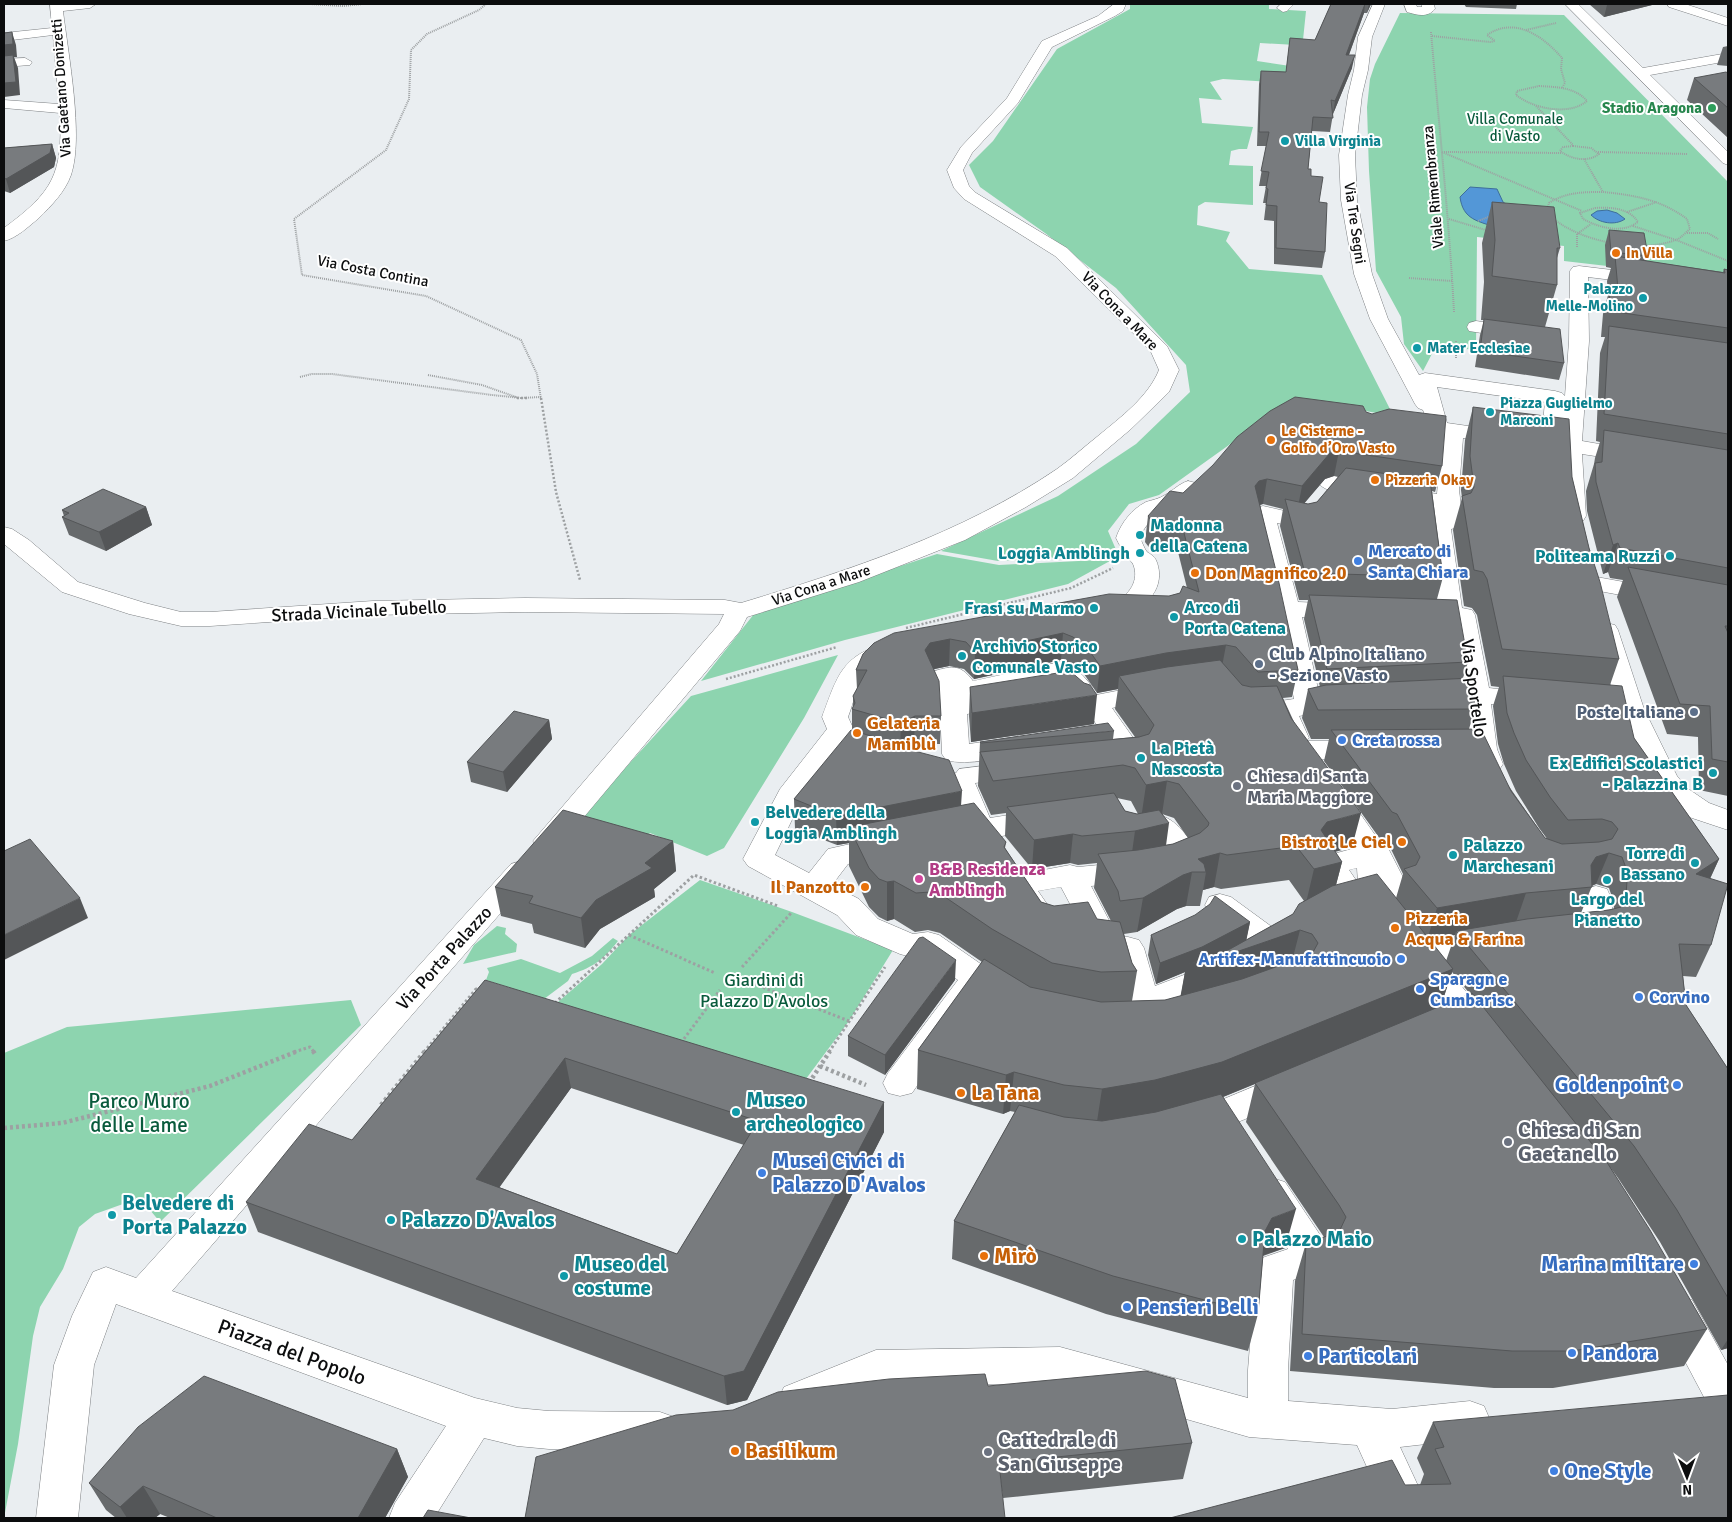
<svg xmlns="http://www.w3.org/2000/svg" width="1732" height="1522" font-family="Signika,sans-serif">
<style>
.green{fill:#8dd4af}
.water{fill:#5397d7;stroke:#3e6e9b}
.lines{fill:none;stroke-linecap:round;stroke-linejoin:round}
.minor-casing{stroke:#7d8083;stroke-width:1}
.path-far3{stroke:#9da0a2;stroke-width:2;stroke-dasharray:1 1;stroke-linecap:butt}
.path-far2{stroke:#9da0a2;stroke-width:2.5;stroke-dasharray:2 2;stroke-linecap:butt}
.path-far1{stroke:#9da0a2;stroke-width:3;stroke-dasharray:2.5 2.5;stroke-linecap:butt}
.path{stroke:#9da0a2;stroke-width:4.5;stroke-dasharray:3 3;stroke-linecap:butt}
.minor{fill:#fff;fill-rule:evenodd}
.wall{fill:#676a6c;fill-rule:evenodd}
.shaded-wall{fill:#545658}
.building{fill:#787b7e;stroke:#545658;fill-rule:evenodd}
.leisure-dot{fill:#2e9e5b;stroke:#fff;stroke-width:2}
.culture-dot{fill:#0f9aa8;stroke:#fff;stroke-width:2}
.food-dot{fill:#e8710a;stroke:#fff;stroke-width:2}
.shop-dot{fill:#3f7fe0;stroke:#fff;stroke-width:2}
.service-dot{fill:#5c6f8a;stroke:#fff;stroke-width:2}
.worship-dot{fill:#6b7280;stroke:#fff;stroke-width:2}
.hotel-dot{fill:#d1479c;stroke:#fff;stroke-width:2}
.labels{text-anchor:middle;dominant-baseline:central;stroke-width:4;stroke-linejoin:round;paint-order:stroke}
.far-street-label{font-size:15px;fill:#0c0d0e;stroke:#fff}
.far-leisure-label{font-size:15px;font-weight:bold;fill:#27864d;stroke:#fff;text-anchor:end}
.far-park-label{font-size:15px;fill:#095b3c;stroke:#fff}
.far-culture-label{font-size:15px;font-weight:bold;fill:#0d838f;stroke:#fff;text-anchor:start}
.far-food-label{font-size:15px;font-weight:bold;fill:#c56008;stroke:#fff;text-anchor:start}
.culture-label{font-size:18px;font-weight:bold;fill:#0d838f;stroke:#fff;text-anchor:start}
.shop-label{font-size:18px;font-weight:bold;fill:#366cbe;stroke:#fff;text-anchor:start}
.food-label{font-size:18px;font-weight:bold;fill:#c56008;stroke:#fff;text-anchor:start}
.street-label{font-size:18px;fill:#0c0d0e;stroke:#fff}
.service-label{font-size:18px;font-weight:bold;fill:#4e5e75;stroke:#fff;text-anchor:start}
.worship-label{font-size:18px;font-weight:bold;fill:#5b616d;stroke:#fff;text-anchor:start}
.hotel-label{font-size:18px;font-weight:bold;fill:#b23c85;stroke:#fff;text-anchor:start}
.park-label{font-size:18px;fill:#095b3c;stroke:#fff}
.near-shop-label{font-size:21px;font-weight:bold;fill:#366cbe;stroke:#fff;text-anchor:start}
.near-food-label{font-size:21px;font-weight:bold;fill:#c56008;stroke:#fff;text-anchor:start}
.near-culture-label{font-size:21px;font-weight:bold;fill:#0d838f;stroke:#fff;text-anchor:start}
.near-park-label{font-size:21px;fill:#095b3c;stroke:#fff}
.near-worship-label{font-size:21px;font-weight:bold;fill:#5b616d;stroke:#fff;text-anchor:start}
.near-street-label{font-size:21px;fill:#0c0d0e;stroke:#fff}
</style>
<rect width="100%" height="100%" fill="#eaeef1"/>
<path class="green" d="M1130,4H1269V9L1306,11L1303,40L1347,48L1260,43L1257,61L1290,66L1307,84L1223,79L1210,82L1222,100L1199,98L1202,123L1253,127L1247,149H1239L1231,151L1229,165L1253,166V205L1205,202L1198,206L1197,225L1230,232L1226,241L1249,269L1322,275L1392,413L1382,414L1306,400L1275,412L1159,495L1129,504L1108,531L1117,552L1094,556L998,561L941,551L1058,496L1136,444L1190,392L1186,365L1116,288L1045,233L980,187L969,165L993,141L1057,49L1130,9Z
M1400,13L1564,15L1728,182V280L1564,261V246L1477,237L1476,350L1436,346L1423,371L1404,344L1401,317L1376,271L1369,171L1367,107L1370,79L1375,64Z
M937,554L999,565L1098,560L1119,556L1068,584L845,640L701,681L754,614Z
M838,655L804,718L724,848L707,856L650,833L635,847L572,826L691,696Z
M700,880L792,912L893,950L849,1021L797,1091L558,1002L602,964L629,935Z
M497,926L506,928L505,934L517,944L516,952L463,964L474,945Z
M613,938L618,941C604,959 594,967 572,974L568,981L544,999L486,980L489,972L487,968L521,959L560,973L592,956Z
M351,1000L361,1025L160,1222L150,1210L123,1204L95,1214L79,1227L63,1269L40,1307L33,1336L18,1444L4,1518V1053L67,1027Z"/>
<path class="water" d="M1470,187L1497,189L1503,202L1523,216L1498,228C1478,221 1463,220 1460,197Z
M1607,210L1617,213L1625,219C1615,226 1599,223 1591,215L1597,211Z"/>
<g class="lines">
<defs>
<path id="minor" d="M50,4H96L90,8L63,11C68,53 84,137 71,175C65,192 51,206 39,218C29,226 17,238 4,241V228C53,192 63,174 60,113L4,108V100L59,104L53,35L4,41V33L52,28Z
M1114,4H1126L1123,11L1115,16L1052,47L1018,103L972,153L963,170L969,186L976,193L1067,248L1167,346L1179,370L1169,392L1131,429L1073,478L1026,507L965,540L859,582L747,617L740,631L558,848L548,851L538,848L533,841L719,624L724,614L525,612L373,615L210,626H181L129,614L62,592L4,544V527L12,529L29,540L78,582L145,603L181,612H210L373,601L525,598L725,600L741,603C850,570 961,534 1057,469C1071,459 1084,447 1098,436C1121,417 1148,397 1159,370L1151,352L1142,342L1055,256L964,199L954,188L947,170L961,147L1007,98L1042,41L1098,16Z
M1281,4H1294L1287,11L1283,12L1277,8Z
M1373,4H1385L1372,37L1368,70L1362,95L1355,155L1357,200L1372,274L1388,319L1419,375L1425,373L1555,391L1562,393L1565,396L1569,341L1570,271L1573,267L1579,266L1645,274L1651,275L1654,279L1651,283L1645,284L1588,277L1589,341L1582,441L1634,450L1642,451L1645,456L1642,461L1634,462L1582,454L1586,516L1583,521L1575,523L1567,521L1564,516L1561,451L1545,447L1541,443L1545,402L1437,387L1447,423L1503,431L1510,433L1514,437L1510,441L1503,443L1463,438L1459,490L1463,522L1460,527L1451,529L1462,608L1472,610L1475,615L1489,688L1541,694L1545,700L1541,706L1532,708L1491,704L1497,749L1503,764L1499,770L1489,773L1479,770L1469,749L1465,704L1436,705L1427,703L1423,697L1427,691L1463,688L1452,622L1420,619L1417,614L1420,609L1438,607L1425,505L1387,499L1384,494L1387,489L1395,487L1437,494L1442,435L1431,432L1423,410L1418,408L1415,404L1370,319L1354,274L1341,200L1339,155L1348,95L1354,70L1358,37Z
M1404,4H1416L1417,7H1422V4H1434L1435,9C1427,18 1417,15 1407,12Z
M1565,4H1578L1643,68L1728,53V61L1650,75L1728,152V165L1723,163Z
M1667,4H1685L1728,18V26L1669,7Z
M25,58L32,62L30,65L4,67V59Z
M1476,321L1519,327L1526,329L1528,333L1526,337L1519,339L1469,331L1467,327L1469,323Z
M1340,459L1348,460L1351,465L1340,479L1345,485L1342,490C1331,492 1323,490 1316,480L1332,460Z
M1188,481L1196,483L1199,488C1183,512 1149,509 1140,538C1142,542 1144,548 1147,552C1150,554 1154,556 1156,560C1171,595 1129,624 1098,616L1095,611C1100,604 1107,604 1115,601C1129,596 1140,580 1133,564C1132,561 1127,559 1126,555C1122,550 1119,544 1116,538C1121,523 1132,509 1146,502C1152,500 1159,499 1165,495C1173,491 1178,484 1188,481Z
M1313,504L1321,506L1324,511C1309,534 1301,528 1277,523L1298,602L1343,604L1352,606L1355,611L1352,616L1343,618L1302,617L1322,707L1318,713L1299,716L1309,738L1306,741H1364L1374,744L1378,750L1374,756L1364,759H1300L1290,756L1286,750L1290,745L1285,744L1269,708L1273,702L1294,699L1276,609L1252,513L1255,508L1263,506L1298,514L1305,506Z
M1591,576L1728,601V615L1583,588L1579,583L1583,578Z
M1606,623L1615,625L1618,630L1644,709L1677,776L1687,788L1709,803L1728,810V830L1689,817L1667,802L1655,785L1618,709L1594,630L1597,625Z
M890,642L899,645L903,650C896,660 883,662 873,668C858,677 854,702 848,717L854,730L802,799L775,855L809,873L828,849L886,836L896,839L901,846L896,853L848,864L832,885L859,899L878,919L913,934L928,932L939,935L988,969L993,977L912,1093L900,1096L888,1093L883,1083L888,1073L958,980L923,955L911,957L900,954L856,935L837,915L748,866L743,859L780,789L827,729L822,717C838,675 841,655 890,642Z
M1060,662C1073,665 1085,676 1092,687L1091,689L1096,695L1152,684L1161,686L1165,692L1161,698L1112,708L1148,759L1144,765L1123,769L1113,766L1109,760L1116,753L1088,712L1081,710L1069,697L967,714L969,744L1016,737L1026,740L1030,746L1026,752C1004,758 967,766 946,760L942,754L940,708L926,678L930,672C951,667 959,662 973,681ZM1055,679L1057,683L975,696Z
M1015,762L1025,765L1029,771L1025,777L975,783L990,818L1041,810L1051,813L1055,820L1051,827L1002,836L998,844C989,846 981,848 974,840L958,843L948,840L944,833L948,826L963,822L946,781L950,775L956,773L959,769Z
M1335,790L1345,792L1382,845L1387,846L1409,889L1405,896L1393,900L1398,909L1394,917C1378,921 1374,919 1364,906L1353,909L1342,906L1314,865L1319,858L1355,848L1321,799L1325,792ZM1357,868L1358,883L1349,870Z
M1162,816C1179,821 1192,843 1201,858C1187,880 1116,884 1091,886L1112,926L1110,930L1114,937H1128L1139,940L1144,948L1155,986L1215,963L1226,967L1231,975L1226,983L1165,1007L1170,1017L1166,1026L1154,1029L1142,1026L1128,1001L1116,959H1104L1093,956L1084,939L1050,943L1039,940L1003,884L1007,877L1070,865L1078,867L1131,862L1164,856L1168,854L1155,837L1134,842L1124,839L1120,832L1124,825ZM1061,887L1077,917L1058,920L1038,891Z
M521,861L531,864L536,871L531,878L172,1291L475,1398L517,1408L549,1411L660,1412L674,1417L680,1431L674,1445L660,1450L549,1449L517,1446L484,1438L434,1518H389L395,1503L446,1426L116,1304L94,1365L78,1518H36L54,1365L72,1316L93,1272L106,1267L136,1278L511,864Z
M1596,886L1607,889C1614,902 1614,924 1607,937C1593,941 1579,942 1565,938L1561,930L1565,922L1581,919V897L1585,889Z
M1220,894L1231,897L1283,935L1288,943C1282,953 1268,965 1256,965C1252,965 1247,963 1244,962L1239,954L1244,946L1249,942L1209,913L1205,905L1209,897Z
M1487,932L1498,935L1503,943L1498,951L1442,962L1489,1020L1493,1029L1489,1038L1477,1042L1465,1038L1403,955L1408,947Z
M1284,1074L1296,1078L1301,1088L1296,1098L1221,1129L1196,1136L1184,1132L1179,1122L1184,1112L1214,1103Z
M1272,1178L1285,1182L1326,1244L1332,1256L1326,1268L1293,1280L1288,1370V1401L1392,1409L1470,1401L1484,1406L1490,1420L1484,1434L1470,1439L1400,1447L1433,1518H1390L1357,1445L1249,1437L1060,1383L877,1386L798,1419L784,1413L778,1400L784,1387L876,1350L1060,1347L1248,1398V1370L1256,1270L1262,1258L1288,1249L1254,1193L1259,1182Z
M1678,1295L1692,1300L1728,1365V1422L1714,1416L1659,1312L1664,1300Z"/>
</defs>
<use href="#minor" class="minor-casing"/>
<path class="path-far3" d="M310,4L343,6L363,4
M486,4L479,10L427,34L411,50L409,99L386,150L294,219L302,275L426,296L521,340L537,374L541,399
M1526,30L1556,23
M1431,32C1439,125 1449,218 1454,312
M1432,36L1490,42L1495,41L1487,35C1515,16 1543,36 1562,58L1561,69L1565,83L1562,88
M1539,86C1556,87 1575,87 1587,101C1569,116 1534,109 1516,95L1517,91Z
M1536,106L1573,145
M1573,146L1591,148L1599,154C1587,163 1571,159 1560,151L1563,147Z
M1442,152L1582,211
M1444,152L1562,153
M1598,152L1688,154
M1584,159L1603,192
M1603,192C1634,195 1662,200 1687,219L1690,229C1686,232 1682,237 1678,239C1641,255 1573,241 1546,212L1549,203C1566,192 1584,192 1603,192Z
M1595,208C1611,207 1629,208 1638,222C1622,234 1600,228 1583,219L1580,213Z
M1627,212L1657,202
M1449,219L1489,231
M1478,221L1491,216
M1633,226L1676,240L1728,261
M1687,233H1708L1718,239
M1577,247V234L1591,224
M1409,278L1452,281
M1456,341V359
M428,375L482,385L516,397
M300,377L312,374H332L492,395L521,398L541,397"/>
<path class="path-far2" d="M517,398H529
M541,398L556,492L580,580
M906,628L1071,588L1113,568
M726,679L837,647"/>
<path class="path-far1" d="M629,935L715,973
M742,967L792,912
M749,982L849,1021
M555,1003L694,875L778,906
M681,1043L720,990
M294,1052L310,1047L314,1052
M424,1052L476,989L479,990
M829,1052L885,967"/>
<path class="path" d="M313,1051L315,1054
M820,1066L866,1085
M809,1083L830,1051
M381,1105L425,1051
M4,1128L62,1123L210,1086L298,1051"/>
<use href="#minor" class="minor"/>
</g>
<path class="wall" d="M1331,4H1371L1367,13H1364L1349,55L1352,68L1333,114L1330,132L1312,131L1308,169L1319,202L1325,252L1322,268L1274,264V221L1264,220L1266,203H1263L1266,186H1259L1266,146H1257L1259,84L1261,71L1286,72L1290,38L1315,40Z
M1464,4H1517L1516,9L1466,7Z
M1589,4H1656L1604,17Z
M1728,46V66L1717,65L1723,47Z
M1728,73V138L1687,100L1694,78Z
M52,144L56,158L54,167L10,193L4,191V148Z
M1492,202L1560,248L1557,258V285L1545,327L1564,363L1559,380L1475,367L1480,335L1484,320H1481L1484,282L1482,243Z
M1609,230L1648,256L1646,261L1723,272L1724,269L1728,270V796L1699,790L1698,737L1667,734L1617,597L1623,580L1610,578L1608,572L1603,574L1587,511L1586,491L1594,464L1595,458L1600,442L1596,441L1600,353L1605,337H1601L1603,314L1608,295L1607,281L1611,268L1606,267L1605,245Z
M1473,407L1572,477L1589,548L1619,659L1610,685L1634,738L1719,859L1710,879L1711,945L1696,977L1683,976L1686,1005L1728,1069V1348L1721,1350L1660,1242L1618,1178L1610,1167L1707,1329L1684,1366L1553,1388H1494L1290,1371L1295,1281L1306,1243L1324,1237L1246,1122L1255,1084L1223,1097L1285,1248L1263,1256L1258,1314L1248,1351L1106,1314L952,1259L954,1221L1015,1112L1010,1111L1003,1114L917,1089L918,1050L982,962L940,933L928,930L915,932L894,919L887,921L879,917L869,907L849,866V843L837,845L795,829L794,799L852,730V709L853,707V696L857,689L856,670L863,654L1169,596L1180,593L1187,588L1178,552L1151,550L1145,542L1148,516L1183,493L1366,412L1442,466L1435,492L1432,491L1443,577L1437,599L1468,662L1463,678L1475,709L1469,729L1545,838L1548,840L1539,828L1516,791L1504,764L1498,744L1493,706L1499,687L1491,686L1477,615L1472,608L1464,606L1453,530L1462,498L1461,490L1465,440ZM1334,476L1338,477L1317,502L1308,504L1304,503L1325,479ZM1263,504L1283,509L1280,526L1299,600H1308L1304,619L1320,687L1308,689L1302,718L1311,739H1329L1324,761L1383,843L1389,845L1403,874L1396,898L1336,885L1342,862L1335,852L1352,847L1283,698L1292,697L1298,670L1260,505ZM1061,660L1070,664L1084,674L1097,693L1118,689L1115,709L1135,737L1113,739L1114,731L980,742L978,786L991,815L1006,813L1005,836L1032,869L1070,863L1078,865L1097,863L1094,888L1111,921L1097,919L1041,902L1005,848L1006,842L961,805L905,748L914,744H940L941,716L934,669L949,666L964,669L974,679ZM1117,798L1131,801L1138,814H1137L1125,811ZM1162,814L1174,818L1188,838L1173,844L1166,845ZM1289,880L1304,901L1293,914L1246,940L1250,922L1151,935L1148,955L1156,984L1185,972L1181,996L1165,1000L1132,1001L1137,971L1132,963L1124,934L1137,932L1177,909L1186,906H1200L1203,890L1214,887L1221,889ZM1596,884L1609,888L1613,900L1614,909L1581,913L1592,886ZM1455,935L1446,961L1429,940ZM1452,972L1470,994L1441,1006Z
M146,507L152,525L106,551L69,535L62,517L64,516L62,510Z
M970,687L1094,724L971,742L969,716Z
M549,720L552,739L507,792L471,782L467,762Z
M673,841L676,871L654,889L655,897L600,929L585,948L534,933L532,924L501,916L495,887Z
M485,980L884,1132L747,1400L727,1405L258,1232L246,1202L352,1140ZM571,1088L744,1145L677,1254L499,1187Z
M955,980L885,1075L848,1056V1036Z
M988,1386L1192,1443L1183,1479L1003,1498Z
M1433,1422L1728,1518L1405,1485H1420L1424,1474L1417,1458Z
M397,1449L408,1477L385,1518H170L160,1514L155,1518H116L106,1510L89,1483Z"/>
<path class="shaded-wall" d="M1365,4L1364,13L1344,68L1346,55Z
M1369,4H1371L1367,13Z
M1613,4H1656L1604,17L1607,5Z
M12,32L16,45L17,57H14L18,68L20,95L4,97V45Z
M1355,55L1352,68L1333,114L1335,101Z
M52,144L56,158L54,167L10,193L6,179Z
M1339,451L1334,476L1325,479L1297,512L1302,486L1330,453Z
M1267,479L1263,504L1255,506V486L1259,481Z
M146,507L152,525L106,551L99,532Z
M1618,543L1608,572L1603,574L1613,545Z
M1063,633L1061,660L974,679L975,652Z
M950,639L949,666L930,670L925,650L930,643Z
M1226,645L1221,672L1119,676L1118,689L1097,693L1100,666L1166,653Z
M1097,695L1094,724L971,742L972,713Z
M915,716L914,744L900,751L901,723Z
M549,720L552,739L507,792L503,772Z
M1167,781L1162,814L1141,819L1146,785Z
M962,791L960,821L849,827V843L837,845L836,816Z
M1361,813L1352,847L1318,856L1321,830L1327,822Z
M1169,823L1165,853L1131,860L1135,831Z
M1073,834L1070,863L1032,869L1034,840Z
M673,841L676,871L654,889L655,897L600,929L585,948L581,918L596,900L645,863Z
M1220,853L1214,887L1203,890L1206,872L1198,859Z
M1609,853L1596,884L1587,887L1591,865L1596,857Z
M1719,859L1704,891L1696,874Z
M1342,862L1333,896L1306,903L1314,869Z
M1192,872L1186,906L1177,909L1137,932L1143,898L1183,875Z
M894,881V919L887,921V882Z
M1526,893L1515,925L1456,931L1455,935L1427,940L1437,908Z
M80,898L88,918L4,960V935Z
M1250,922L1246,942L1300,930L1290,969L1179,1004L1185,972L1156,984L1160,963Z
M956,960L955,980L885,1075V1055Z
M1453,969L1440,1008L1213,1101L1096,1128L1102,1089Z
M565,1058L571,1088L484,1209L476,1179Z
M1014,1072L1010,1111L1003,1114L1006,1075Z
M884,1102V1132L747,1400L727,1405L724,1376Z
M1296,1209L1285,1248L1261,1256L1265,1231L1272,1218Z
M1728,1339V1348L1721,1350Z
M397,1449L408,1477L385,1518H358Z
M143,1486L160,1514L155,1518H127L120,1507Z"/>
<path class="building" d="M1331,4H1365L1346,55H1355L1335,101L1331,100L1333,118L1313,117L1308,169H1311V176L1323,177L1319,202L1327,203L1325,252L1276,248L1277,206L1266,205L1268,189L1266,188L1269,172L1261,171L1269,132H1259L1261,71L1286,72L1290,38L1315,40Z
M12,32L13,44L4,45V33Z
M13,55L16,82L4,83V56Z
M1726,72L1728,73V108L1694,78Z
M52,144L50,153L6,179L4,178V148Z
M1492,202L1554,207L1560,248H1557V285L1492,276L1495,240Z
M1609,230L1644,233L1648,256L1611,252Z
M1615,256L1725,273L1724,269L1728,270V328L1609,311L1610,288L1618,289Z
M1484,319L1560,329L1564,363L1480,351Z
M1609,326L1728,343V434L1604,414Z
M1295,397L1363,406L1366,412L1372,414L1389,409L1446,416L1442,466L1339,451L1330,453L1302,486L1267,479L1259,481L1255,486L1279,583L1298,670L1258,672L1236,647L1226,645L1166,653L1100,666L1086,646L1073,637L1063,633L975,652L966,642L950,639L930,643L925,650L939,681L941,716H915L901,723L852,709L855,703L853,696L867,670H856L863,654L874,643L894,633L1109,594L1169,596L1180,593L1183,586L1199,592L1182,525L1154,524L1148,516L1170,491L1183,493L1213,465L1237,437L1270,411Z
M1473,407L1569,419L1572,477L1589,548L1600,582L1619,659L1502,649L1487,579L1483,572L1474,570L1462,496L1471,493L1474,487L1470,456Z
M1604,430L1728,450V568L1620,548L1618,543L1613,545L1596,482L1595,463L1602,462Z
M1346,468L1430,480L1443,577L1305,573L1285,499L1308,504L1317,502Z
M103,489L146,507L99,532L62,517L69,513L62,510Z
M1628,567L1728,585V626H1725L1728,633V762L1712,759L1710,706L1680,704Z
M1309,595L1457,600L1468,662L1327,669Z
M1220,660L1242,685L1251,687L1277,686L1291,718L1361,813L1327,822L1321,830L1342,862L1314,869L1296,846L1227,855L1220,853L1198,859L1204,864L1206,872H1192L1183,875L1143,898L1120,901L1118,891L1098,854L1138,850L1173,844L1200,833L1208,826L1209,823L1179,784L1167,781L1146,785L1135,768L1123,765L993,781L980,752L1139,737L1149,734L1154,725L1119,676L1167,667Z
M1070,671L1084,683L1090,685L1097,695L972,713L970,687Z
M1503,676L1622,686L1634,738L1719,859L1696,874L1728,884L1711,945L1679,944L1686,1005L1728,1069V1298L1677,1210L1634,1146L1456,931L1527,919L1609,910L1621,907L1626,895L1627,881L1626,868L1622,857L1609,853L1596,857L1591,865L1592,887L1526,893L1437,908L1404,869L1416,865L1420,857L1397,814L1392,812L1331,730L1481,729L1511,791L1545,838L1562,844L1599,842L1612,839L1618,829L1612,822L1602,819L1568,820L1550,797L1526,760L1514,733L1507,713Z
M1472,678L1475,709L1318,710L1308,689L1326,685Z
M514,711L549,720L503,772L467,762Z
M1108,723L1114,731L981,743L980,742Z
M851,730L891,742L895,746L949,760L962,791L836,816L794,799Z
M1114,793L1125,811L1137,814L1159,810L1169,823L1135,831L1082,836L1073,834L1034,840L1007,807Z
M974,803L1006,842L1004,847L1041,902L1054,906L1088,902L1097,919L1120,922L1132,963L1137,971L1101,972L1052,963L992,929L942,895L930,892L916,893L894,881L887,882L879,879L869,868L849,827Z
M563,810L673,841L645,863L652,868L596,900L581,918L529,903L533,896L495,887Z
M30,839L80,898L4,935V851Z
M1377,874L1453,969L1222,1062L1155,1080L1102,1089L1064,1085L1014,1072L1006,1075L918,1050L984,959L1030,987L1101,1002L1165,1000L1242,979L1312,954L1318,943L1312,934L1300,930L1236,952L1186,965L1230,949L1293,914L1299,904L1332,886Z
M1215,896L1250,922L1202,947L1160,963L1151,935L1195,915L1210,904Z
M923,937L956,960L885,1055L848,1036L919,938Z
M485,980L884,1102L744,1371L724,1376L246,1202L309,1124L352,1140ZM565,1058L758,1121L677,1254L476,1179Z
M1472,993L1608,1164L1650,1230L1707,1329L1572,1351H1512L1302,1334L1306,1243L1339,1232L1346,1217L1339,1205L1255,1083Z
M1221,1094L1296,1209L1272,1218L1265,1231L1258,1314L1113,1276L954,1221L1019,1105L1064,1117L1102,1121L1156,1112Z
M1146,1371L1175,1379L1192,1443L999,1463L1005,1518H525L536,1457L676,1415L733,1410L778,1392L889,1379L985,1374L988,1386Z
M204,1376L397,1449L358,1518H217L143,1486L120,1507L89,1483L138,1427Z
M1728,1395V1518H1170L1392,1460L1405,1485L1451,1484L1435,1449L1444,1447L1433,1422Z
M428,1510L471,1518H423Z"/>
<circle class="leisure-dot" cx="1712" cy="108" r="5"/>
<g class="culture-dot">
<circle cx="1285" cy="141" r="5"/>
<circle cx="1643" cy="298" r="5"/>
<circle cx="1417" cy="348" r="5"/>
<circle cx="1490" cy="412" r="5"/>
<circle cx="1140" cy="535" r="5"/>
<circle cx="1140" cy="553" r="5"/>
<circle cx="1670" cy="556" r="5"/>
<circle cx="1094" cy="608" r="5"/>
<circle cx="1174" cy="617" r="5"/>
<circle cx="962" cy="656" r="5"/>
<circle cx="1141" cy="758" r="5"/>
<circle cx="1713" cy="773" r="5"/>
<circle cx="755" cy="822" r="5"/>
<circle cx="1453" cy="855" r="5"/>
<circle cx="1695" cy="863" r="5"/>
<circle cx="1607" cy="880" r="5"/>
<circle cx="736" cy="1112" r="5"/>
<circle cx="112" cy="1215" r="5"/>
<circle cx="391" cy="1220" r="5"/>
<circle cx="1242" cy="1239" r="5"/>
<circle cx="564" cy="1276" r="5"/>
</g>
<g class="food-dot">
<circle cx="1616" cy="253" r="5"/>
<circle cx="1271" cy="440" r="5"/>
<circle cx="1375" cy="480" r="5"/>
<circle cx="1195" cy="573" r="5"/>
<circle cx="857" cy="733" r="5"/>
<circle cx="1402" cy="842" r="5"/>
<circle cx="865" cy="887" r="5"/>
<circle cx="1395" cy="928" r="5"/>
<circle cx="961" cy="1093" r="5"/>
<circle cx="984" cy="1256" r="5"/>
<circle cx="735" cy="1451" r="5"/>
</g>
<g class="shop-dot">
<circle cx="1358" cy="561" r="5"/>
<circle cx="1342" cy="740" r="5"/>
<circle cx="1401" cy="959" r="5"/>
<circle cx="1420" cy="989" r="5"/>
<circle cx="1639" cy="997" r="5"/>
<circle cx="1677" cy="1085" r="5"/>
<circle cx="762" cy="1173" r="5"/>
<circle cx="1694" cy="1264" r="5"/>
<circle cx="1127" cy="1307" r="5"/>
<circle cx="1572" cy="1353" r="5"/>
<circle cx="1308" cy="1356" r="5"/>
<circle cx="1554" cy="1471" r="5"/>
</g>
<g class="service-dot">
<circle cx="1259" cy="664" r="5"/>
<circle cx="1694" cy="712" r="5"/>
</g>
<g class="worship-dot">
<circle cx="1237" cy="786" r="5"/>
<circle cx="1508" cy="1142" r="5"/>
<circle cx="988" cy="1452" r="5"/>
</g>
<circle class="hotel-dot" cx="919" cy="879" r="5"/>
<g class="labels">
<g class="far-street-label">
<text transform="translate(61 88) rotate(-94)">Via Gaetano Donizetti</text>
<text transform="translate(1433 187) rotate(-95)">Viale Rimembranza</text>
<text transform="translate(1355 223) rotate(82)">Via Tre Segni</text>
<text transform="translate(373 271) rotate(11)">Via Costa Contina</text>
<text transform="translate(1120 311) rotate(46)">Via Cona a Mare</text>
<text transform="translate(821 585) rotate(-18)">Via Cona a Mare</text>
</g>
<g class="far-leisure-label">
<text x="1702" y="108">Stadio Aragona</text>
</g>
<g class="far-park-label">
<text x="1515" y="119">Villa Comunale<tspan x="1515" dy="17">di Vasto</tspan></text>
</g>
<g class="far-culture-label">
<text x="1295" y="141">Villa Virginia</text>
<text x="1633" y="289" text-anchor="end">Palazzo<tspan x="1633" dy="17">Melle-Molino</tspan></text>
<text x="1427" y="348">Mater Ecclesiae</text>
<text x="1500" y="403">Piazza Guglielmo<tspan x="1500" dy="17">Marconi</tspan></text>
</g>
<g class="far-food-label">
<text x="1626" y="253">In Villa</text>
<text x="1281" y="431">Le Cisterne -<tspan x="1281" dy="17">Golfo d’Oro Vasto</tspan></text>
<text x="1385" y="480">Pizzeria Okay</text>
</g>
<g class="culture-label">
<text x="1150" y="525">Madonna<tspan x="1150" dy="21">della Catena</tspan></text>
<text x="1130" y="553" text-anchor="end">Loggia Amblingh</text>
<text x="1660" y="556" text-anchor="end">Politeama Ruzzi</text>
<text x="1184" y="607">Arco di<tspan x="1184" dy="21">Porta Catena</tspan></text>
<text x="1084" y="608" text-anchor="end">Frasi su Marmo</text>
<text x="972" y="646">Archivio Storico<tspan x="972" dy="21">Comunale Vasto</tspan></text>
<text x="1151" y="748">La Pietà<tspan x="1151" dy="21">Nascosta</tspan></text>
<text x="1703" y="763" text-anchor="end">Ex Edifici Scolastici<tspan x="1703" dy="21">- Palazzina B</tspan></text>
<text x="765" y="812">Belvedere della<tspan x="765" dy="21">Loggia Amblingh</tspan></text>
<text x="1463" y="845">Palazzo<tspan x="1463" dy="21">Marchesani</tspan></text>
<text x="1685" y="853" text-anchor="end">Torre di<tspan x="1685" dy="21">Bassano</tspan></text>
<text x="1607" y="899" text-anchor="middle">Largo del<tspan x="1607" dy="21">Pianetto</tspan></text>
</g>
<g class="shop-label">
<text x="1368" y="551">Mercato di<tspan x="1368" dy="21">Santa Chiara</tspan></text>
<text x="1352" y="740">Creta rossa</text>
<text x="1391" y="959" text-anchor="end">Artifex-Manufattincuoio</text>
<text x="1430" y="979">Sparagn e<tspan x="1430" dy="21">Cumbarisc</tspan></text>
<text x="1649" y="997">Corvino</text>
</g>
<g class="food-label">
<text x="1205" y="573">Don Magnifico 2.0</text>
<text x="867" y="723">Gelateria<tspan x="867" dy="21">Mamiblù</tspan></text>
<text x="1392" y="842" text-anchor="end">Bistrot Le Ciel</text>
<text x="855" y="887" text-anchor="end">Il Panzotto</text>
<text x="1405" y="918">Pizzeria<tspan x="1405" dy="21">Acqua &amp; Farina</tspan></text>
</g>
<g class="street-label">
<text transform="translate(359 611) rotate(-3)">Strada Vicinale Tubello</text>
<text transform="translate(1474 688) rotate(82)">Via Sportello</text>
<text transform="translate(444 958) rotate(-48)">Via Porta Palazzo</text>
</g>
<g class="service-label">
<text x="1269" y="654">Club Alpino Italiano<tspan x="1269" dy="21">- Sezione Vasto</tspan></text>
<text x="1684" y="712" text-anchor="end">Poste Italiane</text>
</g>
<g class="worship-label">
<text x="1247" y="776">Chiesa di Santa<tspan x="1247" dy="21">Maria Maggiore</tspan></text>
</g>
<g class="hotel-label">
<text x="929" y="869">B&amp;B Residenza<tspan x="929" dy="21">Amblingh</tspan></text>
</g>
<g class="park-label">
<text x="764" y="980">Giardini di<tspan x="764" dy="21">Palazzo D'Avolos</tspan></text>
</g>
<g class="near-shop-label">
<text x="1667" y="1085" text-anchor="end">Goldenpoint</text>
<text x="772" y="1161">Musei Civici di<tspan x="772" dy="24">Palazzo D'Avalos</tspan></text>
<text x="1684" y="1264" text-anchor="end">Marina militare</text>
<text x="1137" y="1307">Pensieri Belli</text>
<text x="1582" y="1353">Pandora</text>
<text x="1318" y="1356">Particolari</text>
<text x="1564" y="1471">One Style</text>
</g>
<g class="near-food-label">
<text x="971" y="1093">La Tana</text>
<text x="994" y="1256">Mirò</text>
<text x="745" y="1451">Basilikum</text>
</g>
<g class="near-culture-label">
<text x="746" y="1100">Museo<tspan x="746" dy="24">archeologico</tspan></text>
<text x="122" y="1203">Belvedere di<tspan x="122" dy="24">Porta Palazzo</tspan></text>
<text x="401" y="1220">Palazzo D'Avalos</text>
<text x="1252" y="1239">Palazzo Maio</text>
<text x="574" y="1264">Museo del<tspan x="574" dy="24">costume</tspan></text>
</g>
<g class="near-park-label">
<text x="139" y="1101">Parco Muro<tspan x="139" dy="24">delle Lame</tspan></text>
</g>
<g class="near-worship-label">
<text x="1518" y="1130">Chiesa di San<tspan x="1518" dy="24">Gaetanello</tspan></text>
<text x="998" y="1440">Cattedrale di<tspan x="998" dy="24">San Giuseppe</tspan></text>
</g>
<g class="near-street-label">
<text transform="translate(292 1352) rotate(20)">Piazza del Popolo</text>
</g>
</g>
<rect width="1732" height="1522" fill="none" stroke="#0c0d0e" stroke-width="10"/>
<g transform="translate(1687 1477) rotate(179)" stroke="#ffffff" stroke-width="4" paint-order="stroke">
<path d="M0-4L9 19L0 12L-9 19Z" fill="#0c0d0e"/>
<text y="-8" font-size="14" font-weight="bold" text-anchor="middle" fill="#0c0d0e">N</text>
</g>
</svg>
